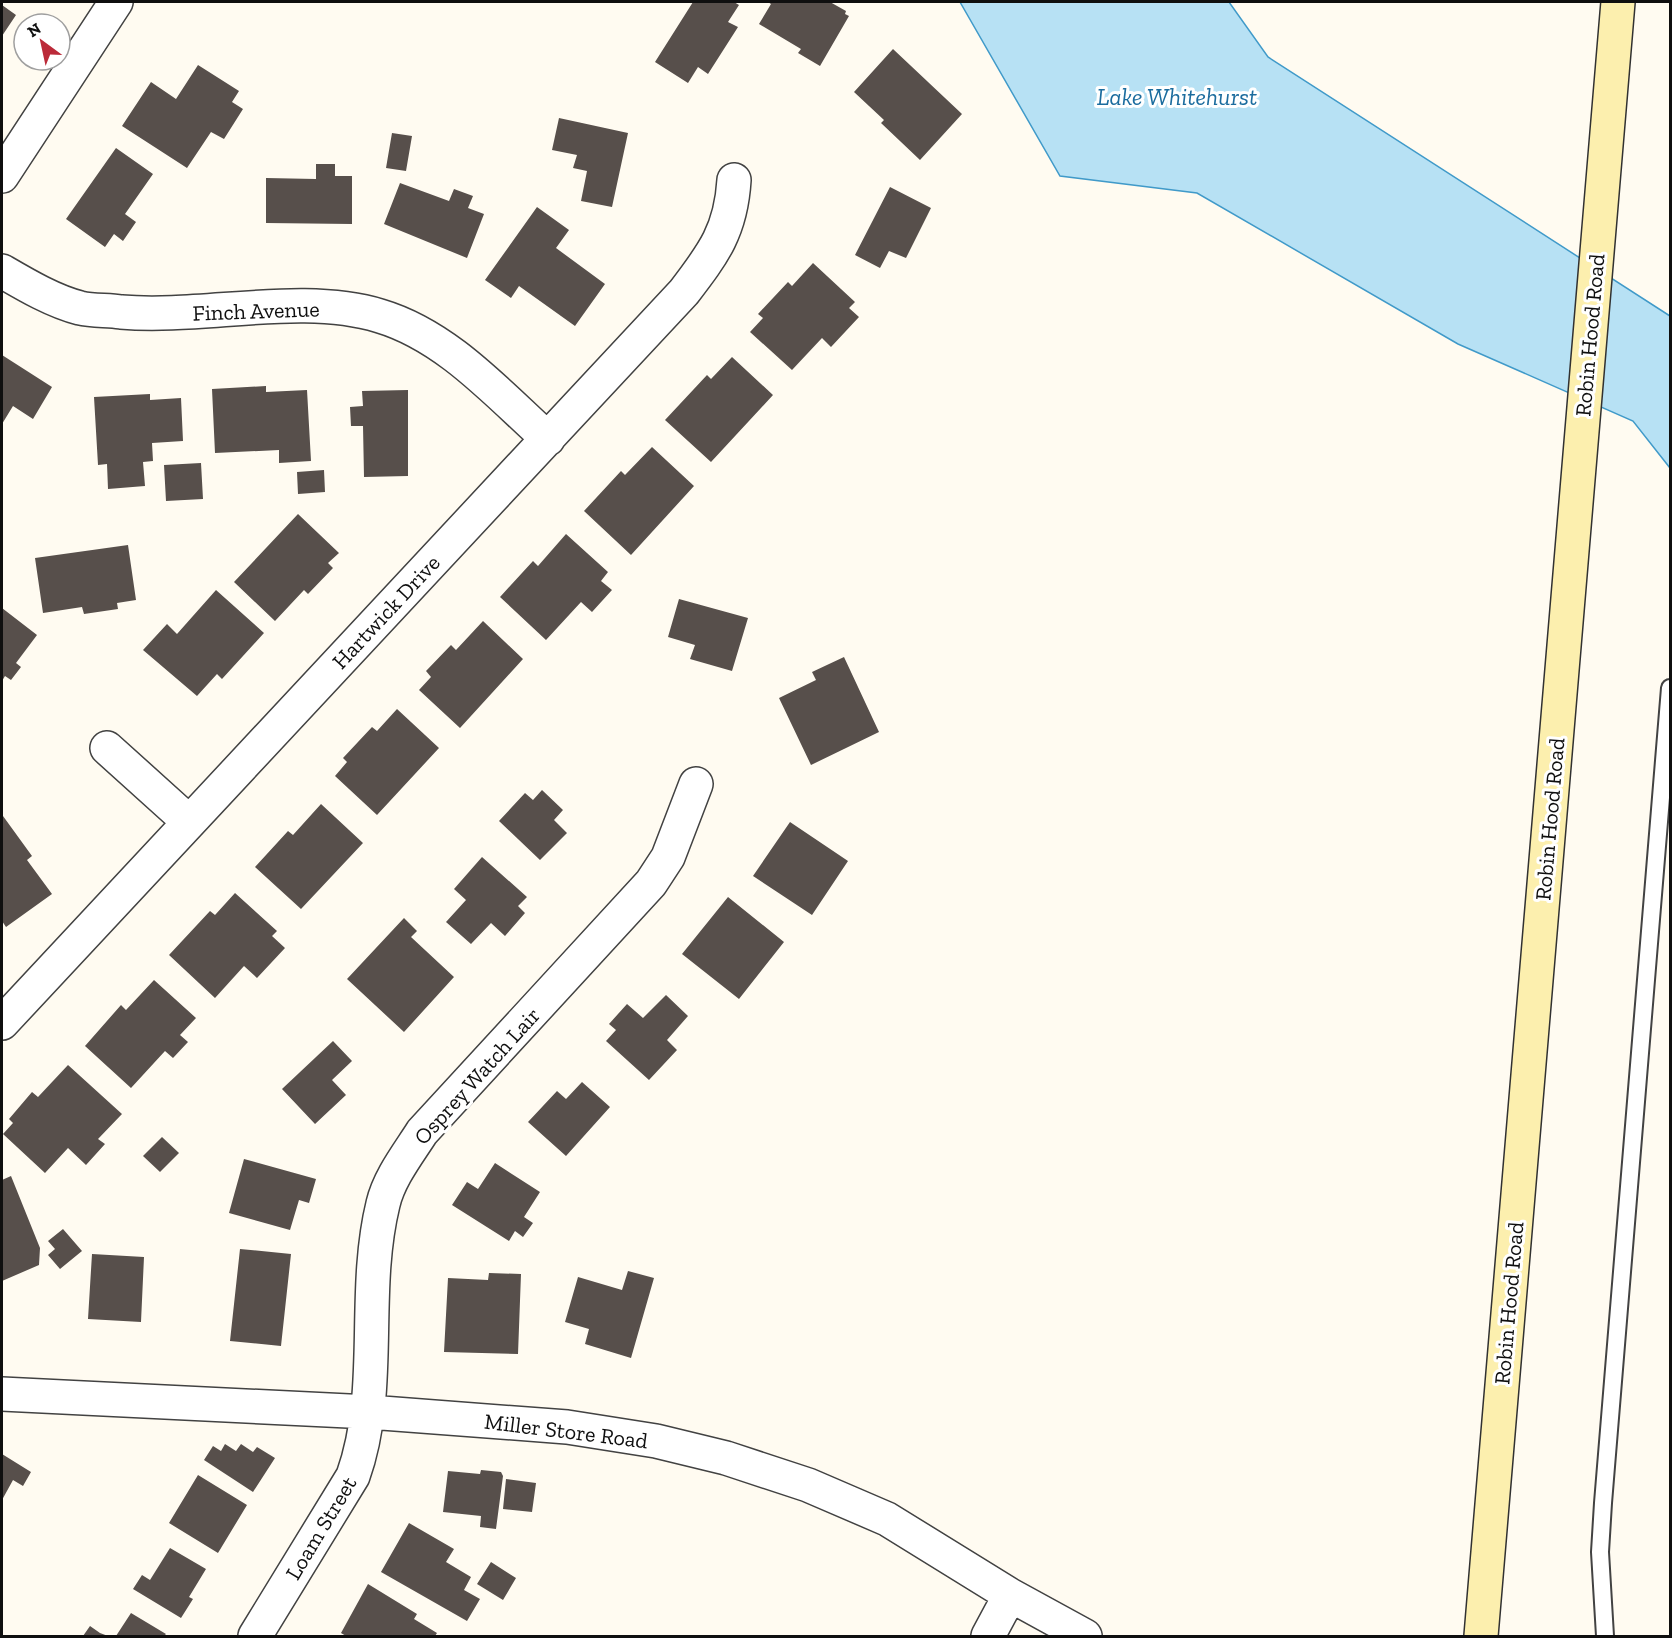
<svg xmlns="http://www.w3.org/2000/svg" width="1672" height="1638" font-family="'Zilla Slab',serif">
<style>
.water{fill:#b7e1f4;stroke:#409ac9;stroke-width:1.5}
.building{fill:#574f4b}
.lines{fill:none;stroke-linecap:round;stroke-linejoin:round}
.lane-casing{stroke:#424242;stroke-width:20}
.street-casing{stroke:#424242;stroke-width:36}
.secondary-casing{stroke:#313131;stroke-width:36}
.lane{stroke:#fff;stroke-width:16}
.street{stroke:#fff;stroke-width:33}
.secondary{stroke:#fcefae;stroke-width:33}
.labels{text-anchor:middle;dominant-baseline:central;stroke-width:6;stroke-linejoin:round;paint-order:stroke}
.street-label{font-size:22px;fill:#0f0f0f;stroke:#fff}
.water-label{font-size:24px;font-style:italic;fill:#1b6c9e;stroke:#fff}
</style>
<rect width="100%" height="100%" fill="#fffbf1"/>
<path class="water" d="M960,2H1229L1268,57L1670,316V468L1633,421L1458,344L1197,193L1060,176Z"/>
<path class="building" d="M693,2H734L739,5L728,22L738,27L708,74L698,67L688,83L655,62Z
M768,2H830L846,11L845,14L849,16L820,66L798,53L801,49L759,24L771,4Z
M2,5L16,15L2,36Z
M893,49L962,114L920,160L881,123L884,120L854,92Z
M198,65L239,91L232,102L243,109L224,139L211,132L187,168L122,126L151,82L176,99Z
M559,118L628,133L612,207L581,201L587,171L573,168L577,155L552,150Z
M392,133L412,136L406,171L386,168Z
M116,148L153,174L125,214L136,222L123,241L114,234L105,247L66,219Z
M316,164H335V176H352V224L266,223V178L316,179Z
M400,183L449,201L454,189L473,196L468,208L484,214L467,258L384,224Z
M890,187L931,208L906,258L889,251L880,268L855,255Z
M537,207L569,230L556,248L605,284L575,326L519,286L511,298L485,280Z
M813,263L855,302L849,308L859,317L831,347L822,338L792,370L750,332L763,318L758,314L788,282L792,286Z
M2,355L52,387L33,419L13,406L2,424Z
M732,357L773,395L711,462L665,420L707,375L711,379Z
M266,386V392L307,390L311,461L279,463V450L215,453L212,389Z
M408,390V476L364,477L363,426H351L350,407L363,406L362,391Z
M150,394V400L181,398L183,441L152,443L153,461L143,462L145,486L108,489L107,464L98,465L94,397Z
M652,447L694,486L631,555L584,511L621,471L625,475Z
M201,463L203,499L166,501L164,465Z
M324,470L325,492L298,494L297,472Z
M298,514L339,553L328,563L333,568L308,594L304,590L275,621L234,582Z
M566,534L608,572L601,581L612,590L592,612L581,602L546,640L500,597L533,561L538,566Z
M128,545L136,600L117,603L118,609L84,614L82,607L43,613L35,558Z
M216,590L264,633L222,679L217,674L197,696L143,650L167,624L177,634Z
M679,599L748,618L732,671L690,659L695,645L668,637Z
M2,608L37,635L16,663L21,667L11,680L5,676L2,681Z
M483,621L523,659L460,728L419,690L431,677L426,671L451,645L456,650Z
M844,657L879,732L811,765L779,698L816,680L812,672Z
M397,709L439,748L377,815L335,776L347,762L343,758L372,727L377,731Z
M542,790L563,810L554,820L567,833L540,860L499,821L525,793L533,800Z
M321,804L363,843L301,909L255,867L288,831L293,835Z
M3,816L32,856L27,860L52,894L6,927L2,921Z
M790,822L848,861L812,915L753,876Z
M482,857L527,897L518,906L525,913L505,936L491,923L471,944L446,922L466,900L454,889Z
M235,893L277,931L272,936L285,948L257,978L244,966L215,998L169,955L210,911L215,915Z
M728,897L784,942L739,999L682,954Z
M404,918L417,931L411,937L454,977L404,1032L347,979Z
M154,980L196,1018L180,1035L188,1042L173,1058L165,1051L131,1088L85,1046L121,1005L126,1010Z
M666,995L688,1016L667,1040L677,1050L649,1080L606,1041L616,1030L609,1024L627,1004L643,1018Z
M333,1041L352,1061L332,1080L346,1095L315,1124L282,1089Z
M68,1065L122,1114L98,1139L105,1144L86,1165L68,1148L45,1173L3,1134L13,1123L9,1119L32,1092L38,1097Z
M582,1082L610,1107L566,1156L528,1122L557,1091L566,1099Z
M162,1137L179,1153L160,1172L143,1156Z
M244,1159L316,1179L309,1203L299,1200L290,1230L229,1213Z
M495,1163L540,1192L524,1217L533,1223L523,1237L515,1231L509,1241L452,1205L467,1182L478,1189Z
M11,1176L40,1248L39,1265L2,1281V1180Z
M63,1229L82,1251L60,1269L48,1255L55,1249L48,1241Z
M240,1249L291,1254L281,1346L230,1341Z
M92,1254L144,1257L141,1322L88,1319Z
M628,1271L654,1278L631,1358L585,1344L589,1329L565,1322L578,1277L622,1290Z
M489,1273L521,1274L518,1354L444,1352L448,1278L488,1280Z
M225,1444L236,1451L241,1444L253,1452L257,1447L275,1458L253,1492L204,1460L213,1446L221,1451Z
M2,1454L31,1472L23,1486L13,1480L2,1500Z
M481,1470L501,1472L503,1476L496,1529L480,1527L481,1516L443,1512L448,1471L480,1474Z
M198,1475L247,1505L218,1553L169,1523Z
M506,1479L536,1483L532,1512L503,1509Z
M409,1523L454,1549L446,1562L471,1577L464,1590L480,1599L467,1621L381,1572Z
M170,1548L206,1569L189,1597L193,1599L181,1618L133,1589L142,1575L150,1580Z
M491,1562L516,1578L503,1600L477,1584Z
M368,1584L417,1614L414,1619L437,1633L435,1636H346L341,1633Z
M131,1613L166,1634L164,1636H116Z
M90,1626L100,1633L108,1636H83Z"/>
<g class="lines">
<defs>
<path id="lane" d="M1605,1636L1600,1552L1603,1503L1670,688"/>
<path id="street" d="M2,176L116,2
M2,271C26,285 53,301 80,308C93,311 108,310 121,312C204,319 301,292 380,316C447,336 497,393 548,439
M107,748L189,822
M2,1023L684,292C714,253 731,230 734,180
M2,1394L369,1412L567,1427L656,1441L726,1458L808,1485L887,1519L1010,1595L1085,1636
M255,1636L353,1476C384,1389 361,1294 383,1204C389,1178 408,1154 422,1132L651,883L668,857L696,784
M988,1636L1010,1595"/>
<path id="secondary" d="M1481,1636L1618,2"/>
</defs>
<use href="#lane" class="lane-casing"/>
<use href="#street" class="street-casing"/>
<use href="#secondary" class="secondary-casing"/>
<use href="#lane" class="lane"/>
<use href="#street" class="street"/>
<use href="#secondary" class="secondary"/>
</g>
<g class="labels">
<g class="street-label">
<text transform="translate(256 311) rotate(-2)">Finch Avenue</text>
<text transform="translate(1590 335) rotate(-85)">Robin Hood Road</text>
<text transform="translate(386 612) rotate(-47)">Hartwick Drive</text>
<text transform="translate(1550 819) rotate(-85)">Robin Hood Road</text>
<text transform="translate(477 1076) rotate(-48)">Osprey Watch Lair</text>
<text transform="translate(1509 1303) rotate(-85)">Robin Hood Road</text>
<text transform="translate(566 1431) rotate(7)">Miller Store Road</text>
<text transform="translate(321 1528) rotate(-59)">Loam Street</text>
</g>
<g class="water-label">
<text x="1177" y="96">Lake Whitehurst</text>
</g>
</g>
<rect width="1672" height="1638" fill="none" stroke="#0f0f0f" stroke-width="6"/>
<g transform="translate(42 42) rotate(327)"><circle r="28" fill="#ffffff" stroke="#9f9f9f" stroke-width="1.5"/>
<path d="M0-4.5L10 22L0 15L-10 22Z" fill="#bb2a39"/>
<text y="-9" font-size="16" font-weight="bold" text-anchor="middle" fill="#0f0f0f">N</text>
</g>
</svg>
